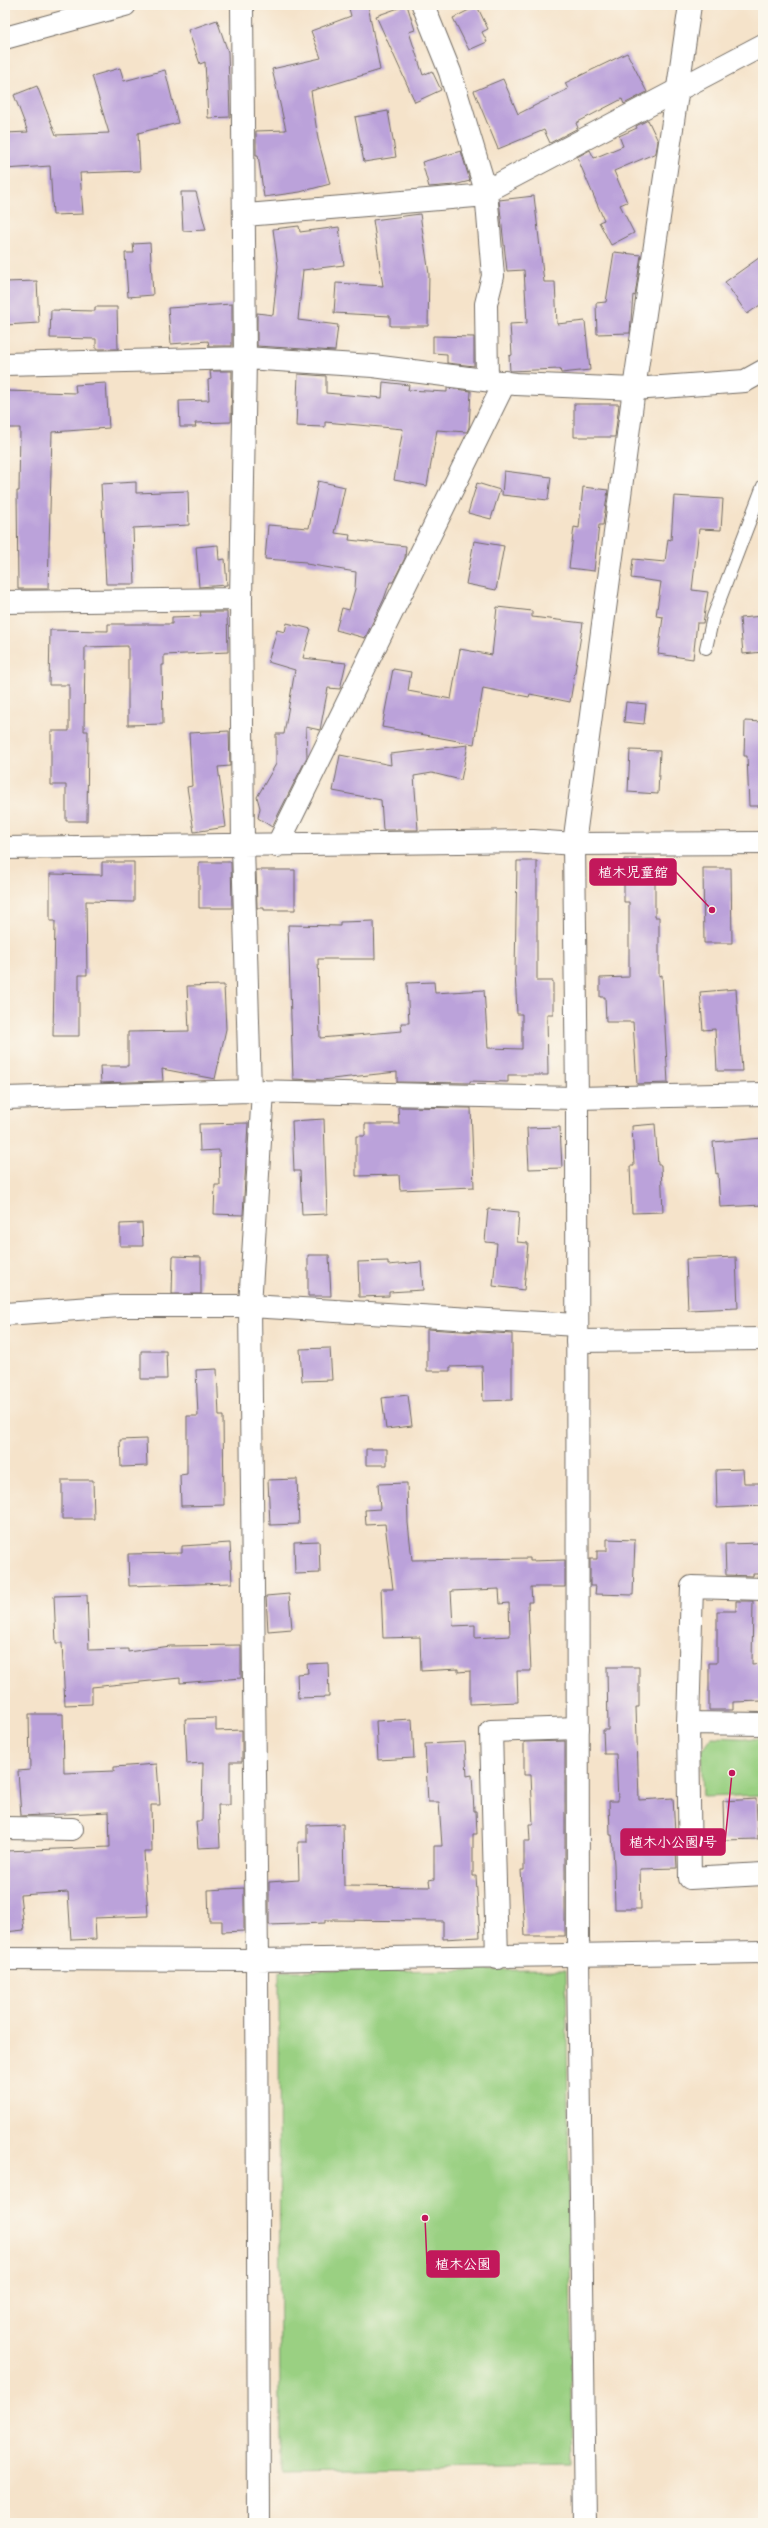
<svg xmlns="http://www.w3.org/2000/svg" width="768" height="2528" font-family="Kalam,'Klee One',sans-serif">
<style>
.green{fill:#9ad082;stroke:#627e56}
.building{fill:#bba2da;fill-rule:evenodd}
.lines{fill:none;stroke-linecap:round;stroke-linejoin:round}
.lane-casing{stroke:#726b63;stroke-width:14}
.street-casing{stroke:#726b63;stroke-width:24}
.secondary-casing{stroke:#726b63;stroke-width:24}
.lane{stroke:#fff;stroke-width:12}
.street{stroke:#fff;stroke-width:22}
.secondary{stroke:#fff;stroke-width:22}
.leader{fill:none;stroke:#c2185b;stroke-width:1.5}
.callout-dot{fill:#c2185b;stroke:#fbf7ec;stroke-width:1.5}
.callout{fill:#c2185b;stroke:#c2185b;stroke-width:1.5}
.callout-label{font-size:14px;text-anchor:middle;font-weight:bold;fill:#fff}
</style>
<rect width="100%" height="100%" fill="#fbf7ec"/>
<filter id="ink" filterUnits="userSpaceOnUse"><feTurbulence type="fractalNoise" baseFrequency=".025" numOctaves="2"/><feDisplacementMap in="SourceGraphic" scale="8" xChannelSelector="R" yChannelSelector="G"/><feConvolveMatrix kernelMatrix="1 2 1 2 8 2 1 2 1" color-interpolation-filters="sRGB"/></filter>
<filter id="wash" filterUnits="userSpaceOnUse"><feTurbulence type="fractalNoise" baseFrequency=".012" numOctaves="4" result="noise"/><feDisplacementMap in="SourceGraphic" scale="16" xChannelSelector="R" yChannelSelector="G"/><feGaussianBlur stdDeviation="0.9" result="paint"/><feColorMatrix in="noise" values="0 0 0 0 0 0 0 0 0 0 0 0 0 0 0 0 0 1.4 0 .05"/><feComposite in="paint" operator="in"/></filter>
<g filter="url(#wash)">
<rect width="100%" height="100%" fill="#f5e3ca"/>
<path class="green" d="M712,1737L762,1739L763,1795L703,1797L701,1751Z
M566,1970L573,2466L280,2470L279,1971Z"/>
<g id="blocks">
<path class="building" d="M348,5H368L380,70L311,91L318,139L330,184L300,192L264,197L258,155H256V131L286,130L272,69L321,58L311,31L351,16Z
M407,5L415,30L409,32L423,75L432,71L441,90L415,102L376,16Z
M477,6L488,29L482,32L487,42L469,50L453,18Z
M217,20L228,52L230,117L208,118L205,62L200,64L188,30Z
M627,53L647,92L624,104L622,99L576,123L578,128L550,143L544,130L498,149L474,91L503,79L518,114L568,89L565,83Z
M120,68L124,81L165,70L178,123L138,133L140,171L80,173L83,214L53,215L50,166L5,169V133L28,132L14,95L37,86L56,135L109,133L92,76Z
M388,111L396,157L364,162L355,117Z
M648,120L658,141L656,153L614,171L627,202L620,205L634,233L611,245L599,222L604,220L577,157L590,150L594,158L623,146L619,136L637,128L636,126Z
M461,151L470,181L454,185L429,187L422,162Z
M181,192H196L206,230L183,231Z
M534,196L544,282H555L557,324L585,321L590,370L561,373L560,369L510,371L509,356L512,355L510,324L527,323L524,270L507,271L499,200Z
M420,214L429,274L428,326H390V316L334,313L336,283L383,286L373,220Z
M299,226L300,232L339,227L344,265L303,270L298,320L338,325L335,351L257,346V313L273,315L278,266L273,229Z
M150,243L153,295L128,297L125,253H134L133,244Z
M614,252L641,255L635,296L633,295L630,333L597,334L596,303L606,302Z
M763,255V303L747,314L725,282Z
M37,281L39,323L5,325V282Z
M232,304V346H209L208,341L171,344L168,308Z
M95,307H117L118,349H96V339L50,338L51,310L95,311Z
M433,336L474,337V366L447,363V354L433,353Z
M210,371H232L231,422L195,423L196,427H180L179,401L209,400L208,380L211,379Z
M298,374L326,376V393L382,398L383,382L409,385L408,390L447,392V388L471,391L469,427L467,432L437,430L427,486L394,480L403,429L325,422V427L296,426Z
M106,383L109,428L52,432L48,589H18L17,491H19L20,428H5V391L76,393L75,385Z
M574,404H619L615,437H574Z
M504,471L551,477L548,500L502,495Z
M318,481L345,487L335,533L350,535L349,540L406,546L405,558L393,582H390L384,599L365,638L336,630L342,608L349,610L355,589L356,572L306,564V562L265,559L268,525L309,528Z
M136,482V493L188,491L189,525L133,528L135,584H106L101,484Z
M477,483L500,490L491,519L468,513Z
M583,487L608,490L603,525H599L594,571L569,568L574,527L579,528Z
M674,496L723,499L721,530L699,529L692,590L708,592L703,623H697L693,659L658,654L663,617L656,616L661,582L631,578L633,559L665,562L668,539L671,540Z
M474,541L504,546L496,590L466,584Z
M218,545L219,560L225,559L227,585L199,587L196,547Z
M497,607L532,611V617L583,623L570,702L530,694L529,697L483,688L474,744L382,727L393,669L411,672L408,691L451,699L460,649L492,655Z
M200,612H227L228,652L164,655V665H162L163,724L128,725V646L85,647L84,731H88L87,821H66V785H51V731H69V685H49L50,630L108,631V624H172V617L201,616Z
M763,616V652L743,654L740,618Z
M287,623L311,629L303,658L346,663L340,689L328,688L320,730L306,727L307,757L272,827L258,818L260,808L257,797L276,764V734H284L295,670L268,662L277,630L285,632Z
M626,702L646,704L644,724L624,722Z
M745,721L763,722V806H749L747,756H744Z
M229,731L230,766L218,767L226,827L194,832L187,787L192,786L189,733Z
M468,745L461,780L432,773L414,776L418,830H383L381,800L333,791L340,755L391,765L390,754Z
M630,750L660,751L658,794L628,792Z
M624,859H655V917H659V976L662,975L668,1083L637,1084L633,1022H606L605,997H600V978L629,977V902H624Z
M517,861H537V981H553V1014H547L548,1075H508V1082L470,1081V1083L397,1082V1072L322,1080L293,1079L288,925L340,926V922L374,921L375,959H318L320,1038L402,1031L401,1023H409L407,983L434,982L435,993L484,990L488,1048L522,1049V1014H517L515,971Z
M102,862H134V902L86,901L87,975H79V1036H53L55,921H50V874L102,875Z
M199,862H231L232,908H199Z
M703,868H731L732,943H704Z
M256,870H295V910H264V908H257Z
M224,985L226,1029L215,1079L162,1069L163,1081L101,1083L100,1066H128V1032L189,1031L187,986Z
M736,989L742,1071H717L715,1029L703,1030L700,992Z
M398,1107L471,1108L474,1187L400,1190L399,1175L356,1176V1136H365V1124H399Z
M324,1119L327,1214L302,1215L300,1171H294L292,1121Z
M248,1123L243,1215L214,1214L215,1185H220L219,1150L200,1151L199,1124Z
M655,1124L658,1165H661L663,1212L632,1213L630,1166H634L632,1126Z
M560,1127L562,1168L529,1169L527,1128Z
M763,1138V1205L720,1207L718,1173L716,1174L713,1142Z
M488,1209L519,1212L517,1242L528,1243L524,1290L493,1286L497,1243L485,1242Z
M142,1223L143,1246H120V1224Z
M308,1255H329L331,1296H308Z
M173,1256L201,1257V1294H172Z
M736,1257L738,1308L688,1310L686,1259Z
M388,1261V1265L421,1262L423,1290L389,1292V1296L359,1297L358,1262Z
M427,1329L512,1334V1400L483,1401L482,1366L450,1367V1371H427Z
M330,1348L332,1380L302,1381L300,1349Z
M141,1351H166L167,1379H141Z
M217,1369L219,1416H223L224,1505L181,1506L180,1475L187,1474V1416H198L196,1370Z
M408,1395L412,1426L386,1429L382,1398Z
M146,1439L147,1466L121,1467L120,1440Z
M366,1449H387V1465H366Z
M743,1469L744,1483H763V1506L717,1508L716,1470Z
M297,1479L299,1524L270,1525L268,1480Z
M62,1480H93L94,1519H62Z
M407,1483L408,1523L412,1560L530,1558V1561L565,1560V1587H531L532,1602H528L531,1671H517L518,1702L470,1704V1671L458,1672V1669L421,1671L420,1637L383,1638L381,1589H393L385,1524L366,1525L365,1510L380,1509L378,1484ZM499,1589L500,1604L509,1603L510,1636L475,1638V1625L453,1626L451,1591Z
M607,1539L635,1540L633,1595L595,1594L596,1586H590V1559H597V1551H607Z
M319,1541L320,1573L295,1574L294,1542Z
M230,1543L232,1583L129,1586L128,1554L182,1553V1546Z
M763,1543V1574H753V1576L726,1575L725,1544Z
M289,1594L292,1629L268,1631L266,1596Z
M87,1595L89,1650L128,1649V1652L170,1646L241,1645V1678L180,1683V1678L92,1687V1704L65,1705L62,1643H56L54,1596Z
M736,1601H753L752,1664L763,1663V1701L733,1702V1710H709V1663H717V1611H736Z
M328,1663L329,1697L298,1698L297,1674L308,1673L307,1664Z
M607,1667H639V1707H636L639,1800L673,1798L677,1868L640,1869L641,1909H615L614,1865L612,1835H610L609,1801H618L616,1754H604L603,1730H608Z
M29,1714H63L64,1773L114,1771V1767L157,1764L160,1805H151L152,1852H144L148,1916L95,1918L96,1939L71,1940L68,1892L20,1895L24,1930L5,1932V1851L110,1847L109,1812L21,1816L18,1771L30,1770Z
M216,1718V1731L242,1730V1762H230V1805H218L220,1847L198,1848L196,1821H202L203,1763L187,1764L185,1719Z
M412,1719L414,1758L378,1760L376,1721Z
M565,1741V1936H525L521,1870H524V1841H530L529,1824H533L531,1775H524V1742Z
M465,1742L467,1776L472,1775L474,1811H476L477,1834H473V1876H476L480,1937L443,1939V1921L325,1920V1923L269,1925V1882L299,1880L298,1842H307V1825L343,1824L344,1886L430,1887L429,1880L434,1879V1846H442L439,1802H428L425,1744Z
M756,1799L758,1839L724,1840L723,1801Z
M244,1888V1931L222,1932V1921H209L208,1890Z"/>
</g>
</g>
<g filter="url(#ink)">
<use href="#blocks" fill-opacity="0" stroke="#726b63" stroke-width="1"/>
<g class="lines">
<defs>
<path id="lane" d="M706,648L713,617L763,486"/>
<path id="street" d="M242,5L245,358L241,599L243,846L250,1091
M423,5L450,72L486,191L493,276L486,304L487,380
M486,191L763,45
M245,215L487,195
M5,364L245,358L373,366L516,384L634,389L745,381L763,371
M5,602L241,599
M277,846L505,382
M5,848L533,841L574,844L763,843
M5,1098L250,1091L577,1098L763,1094
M5,1314L120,1306H250L577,1325
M577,1341L763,1339
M763,1589L692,1587L688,1723L763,1724
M688,1723L690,1878L763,1874
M5,1828L72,1829
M497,1958L491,1731L578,1728
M5,1959L257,1960L763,1952
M259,2523L257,1960L250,1306L263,1091"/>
<path id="secondary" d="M5,38L125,5
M585,2523L578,1957L577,1098L574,844L634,389L690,5"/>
</defs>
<use href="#lane" class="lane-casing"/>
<use href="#street" class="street-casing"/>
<use href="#secondary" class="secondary-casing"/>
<use href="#lane" class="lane"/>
<use href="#street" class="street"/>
<use href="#secondary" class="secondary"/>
</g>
</g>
<path class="leader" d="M712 910L676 872M732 1773L725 1842M425 2218L427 2264"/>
<g class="callout-dot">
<circle cx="712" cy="910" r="4"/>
<circle cx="732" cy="1773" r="4"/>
<circle cx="425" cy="2218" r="4"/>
</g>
<g class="callout">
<rect x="590" y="859" width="86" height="26" rx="4"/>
<rect x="621" y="1829" width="104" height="26" rx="4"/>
<rect x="427" y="2251" width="72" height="26" rx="4"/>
</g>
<g class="callout-label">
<text x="633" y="877">植木児童館</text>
<text x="673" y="1847">植木小公園1号</text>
<text x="463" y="2269">植木公園</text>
</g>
<rect width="768" height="2528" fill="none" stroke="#fbf7ec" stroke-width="20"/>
</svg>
